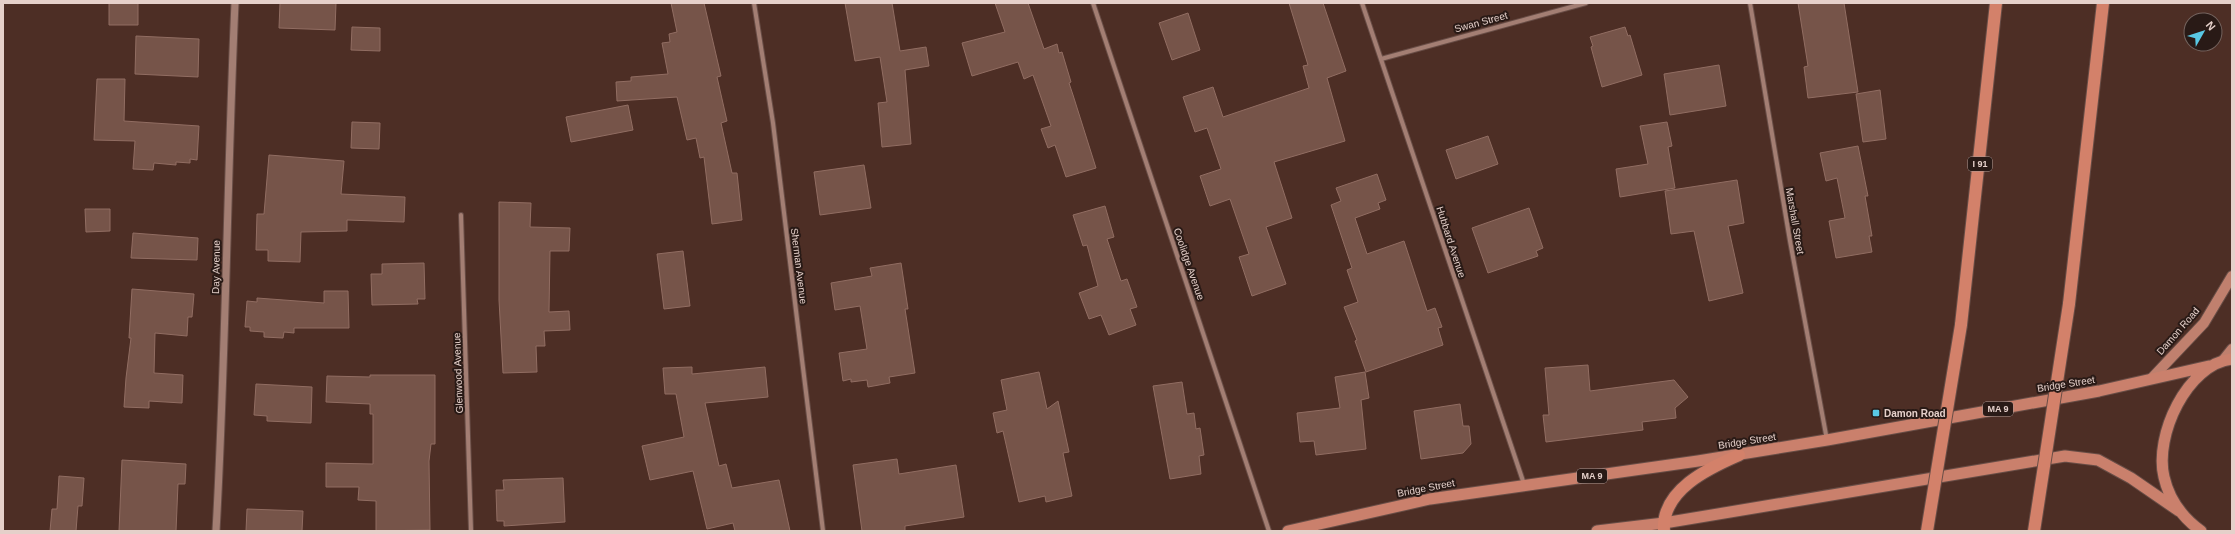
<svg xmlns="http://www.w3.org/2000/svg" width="2235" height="534" font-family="Arial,sans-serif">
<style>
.building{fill:#765449;stroke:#916d62}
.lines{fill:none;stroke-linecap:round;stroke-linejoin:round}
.minor-casing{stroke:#684d46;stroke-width:6}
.tertiary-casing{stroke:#684d46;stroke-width:9}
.primary-casing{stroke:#684d46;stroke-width:12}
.trunk-casing{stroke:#684d46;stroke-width:13}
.motorway-casing{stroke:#684d46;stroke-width:14}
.minor{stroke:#a37e73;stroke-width:4}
.tertiary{stroke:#a37e73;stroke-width:7}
.primary{stroke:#c0806e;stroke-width:10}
.trunk{stroke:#ca806c;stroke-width:11}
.motorway{stroke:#d3816a;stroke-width:12}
.motorway-bridge-casing{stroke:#684d46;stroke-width:14;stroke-linecap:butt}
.motorway-bridge{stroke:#d3816a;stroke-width:12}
.poi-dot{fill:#59c8e4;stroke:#291a16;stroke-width:1.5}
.labels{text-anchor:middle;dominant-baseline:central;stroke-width:4;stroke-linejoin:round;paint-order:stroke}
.shield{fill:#291a16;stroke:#ad9994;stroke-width:1}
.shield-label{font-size:9px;font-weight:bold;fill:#e5d0ca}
.street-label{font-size:10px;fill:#e5d0ca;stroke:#291a16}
.poi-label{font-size:10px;font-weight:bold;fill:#e5d0ca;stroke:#291a16;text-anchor:start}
</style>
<rect width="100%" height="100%" fill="#4d2e25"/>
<path class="building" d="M109,3H138V25H109Z
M280,3H336L335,30L279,28Z
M671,3H704L721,76L717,77L727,121L721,123L732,173H737L742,220L712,224L704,157L700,158L696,138L687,140L677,97L617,101L616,82L631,81V77L668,74L662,43L670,42L669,34L677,32Z
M845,3H892L900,51L926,47L929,66L905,70L911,144L882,147L878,103L887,102L880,57L855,61Z
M995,3H1028L1044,49L1057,44L1059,53L1062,52L1071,82L1069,83L1073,95L1096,168L1066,177L1055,145L1048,148L1041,129L1051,126L1033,75L1024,79L1018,62L972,76L962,43L1005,32Z
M1289,3H1323L1346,71L1327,78L1345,141L1274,162L1292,218L1266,227L1286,284L1252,296L1239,257L1249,254L1230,199L1210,206L1200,176L1221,169L1207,128L1195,132L1183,97L1213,87L1223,117L1309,88L1303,66L1308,65Z
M1798,3H1844L1858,92L1808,98L1804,67L1808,66Z
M1188,13L1200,50L1172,60L1159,23Z
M352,27L380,28V51L351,50Z
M1625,27L1628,36L1630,35L1642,75L1602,87L1591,47L1593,46L1590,37Z
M136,36L199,39L198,77L135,74Z
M1719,65L1726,106L1670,115L1664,74Z
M97,79H125L124,121L199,126L197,160L190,159V163L176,162V165L154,163L153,170L133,169L135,141L94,140Z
M1880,90L1886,139L1863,142L1856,94Z
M628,105L633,130L571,142L566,117Z
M352,122L380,123L379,149L351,148Z
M1667,122L1672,146L1668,147L1675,188L1620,197L1616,169L1648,164L1640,126Z
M1488,136L1498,164L1456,179L1446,150Z
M1858,146L1868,196H1865L1872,236H1869L1872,252L1836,258L1829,221L1845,218L1837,178L1826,181L1820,153Z
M269,155L344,161L341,194L405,197L404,222L347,220V231L301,232L300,262L268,261V250H256L257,214H264Z
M864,165L871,208L820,215L814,172Z
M1377,174L1386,200L1378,203L1380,209L1355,218L1367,254L1404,241L1427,311L1435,308L1442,327L1438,328L1443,345L1366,372L1355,341L1357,340L1344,307L1358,302L1347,270L1352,268L1331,205L1341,201L1336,188Z
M1737,180L1744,223L1728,226L1743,293L1709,301L1694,231L1671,234L1665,191Z
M499,202L531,203L530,227L570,228L569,251H550L549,312L569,311L570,330L544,331L545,346H536L537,372L503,373L499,300Z
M1105,206L1114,237L1107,239L1121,281L1127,279L1137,307L1130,309L1136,325L1109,335L1101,315L1089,319L1079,293L1098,286L1087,245L1083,246L1073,215Z
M1529,208L1543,248L1536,251L1538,256L1488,273L1472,228Z
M85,209H110V231L86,232Z
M133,233L198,238L197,260L131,258Z
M683,251L690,306L664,309L657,254Z
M424,263L425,299H417L418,304L372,305L371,274H382V264Z
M901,263L908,309H905L915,373L889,377L890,383L868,387L867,380L851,382V379L843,381L839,353L867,349L860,306L835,310L831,283L872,276L870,268Z
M132,289L194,294L192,317H188L187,336L155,333L154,373L183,375L182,403L149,401V408L124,407L126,378L131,338H129Z
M324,291H348L349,328H294V333L284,332L283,338L264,337V332L250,331V327H245L247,301L257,302V298L324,303Z
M1588,365L1590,391L1674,380L1688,397L1675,408L1676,418L1642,422L1643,430L1546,442L1543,415H1549L1545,368Z
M692,367V374L765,367L768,397L705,403L719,466L726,464L732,488L779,480L790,531H735L733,523L707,529L693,471L650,480L642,446L684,437L676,394H665L663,368Z
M1039,372L1047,409L1058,401L1069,452L1063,453L1072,496L1046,502L1045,496L1019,502L1003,431L997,433L993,413L1007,410L1001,380Z
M1365,372L1369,398L1361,400L1366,449L1316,455L1314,441L1300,442L1297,413L1340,408L1335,377Z
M370,375H435V444H431L429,461L430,530L376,531V501L358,500L359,487H326V463L373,464V414H370V404L326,402L327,376L370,377Z
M1182,382L1187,414L1194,413L1196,429L1200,428L1204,455L1199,456L1201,474L1170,479L1153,386Z
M256,384L312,387L311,423L267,421V416L254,415Z
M1460,404L1463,426H1469L1471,444L1463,453L1421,459L1414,411Z
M897,459L899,474L956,465L964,517L905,526V531H862L853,465Z
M122,460L186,464L185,484H178L176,531H119Z
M59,476L84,478L82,506H78L76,531H50L52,509H57Z
M563,478L565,522L504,526V521H497L496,490H504L503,480Z
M247,509L303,511L302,531H246Z"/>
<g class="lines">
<defs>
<path id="minor" d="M754,3L773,123L823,531
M1093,3L1269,531
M1362,3L1524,484
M1750,3L1790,241L1827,440
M1381,59L1586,3
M461,215L471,531"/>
<path id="tertiary" d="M216,531C226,355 227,179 235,3"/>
<path id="primary" d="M2224,359L2232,349
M2152,378L2204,323L2232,276"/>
<path id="trunk" d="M1288,531L1430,499L1698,461L1827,440L2099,391L2209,366
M1597,531L1664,523L2065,456L2098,460L2131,478L2179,511
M2201,531C2183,518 2169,499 2164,477C2154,436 2187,364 2232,359"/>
<path id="motorway" d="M2069,304L2103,3
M1961,325L1996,3
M1664,531C1661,490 1709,468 1739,455"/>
</defs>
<use href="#minor" class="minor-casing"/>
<use href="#tertiary" class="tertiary-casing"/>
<use href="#primary" class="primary-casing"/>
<use href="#trunk" class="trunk-casing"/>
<use href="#motorway" class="motorway-casing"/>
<use href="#minor" class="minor"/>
<use href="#tertiary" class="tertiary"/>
<use href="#primary" class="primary"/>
<use href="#trunk" class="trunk"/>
<use href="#motorway" class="motorway"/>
<defs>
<path id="motorway-bridge" d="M1927,531L1961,325
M2034,531L2069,304"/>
</defs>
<use href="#motorway-bridge" class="motorway-bridge-casing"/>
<use href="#motorway-bridge" class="motorway-bridge"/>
</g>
<rect class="poi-dot" x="1872" y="409" width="8" height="8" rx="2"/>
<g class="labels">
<g class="shield">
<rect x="1968" y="157" width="24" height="14" rx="3"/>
<rect x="1983" y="402" width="30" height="14" rx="3"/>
<rect x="1577" y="469" width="30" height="14" rx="3"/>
</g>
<g class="shield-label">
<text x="1980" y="164">I 91</text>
<text x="1998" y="409">MA 9</text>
<text x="1592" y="476">MA 9</text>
</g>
<g class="street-label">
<text transform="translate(1481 22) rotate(-15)">Swan Street</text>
<text transform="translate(1795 221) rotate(80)">Marshall Street</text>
<text transform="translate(1451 242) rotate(72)">Hubbard Avenue</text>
<text transform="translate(1189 264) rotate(71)">Coolidge Avenue</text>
<text transform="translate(799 266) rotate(83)">Sherman Avenue</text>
<text transform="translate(216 267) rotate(-89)">Day Avenue</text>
<text transform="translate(2178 331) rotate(-49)">Damon Road</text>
<text transform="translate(458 373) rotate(-92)">Glenwood Avenue</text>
<text transform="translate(2066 384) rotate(-9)">Bridge Street</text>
<text transform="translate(1747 441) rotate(-9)">Bridge Street</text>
<text transform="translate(1426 488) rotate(-11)">Bridge Street</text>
</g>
<g class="poi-label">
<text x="1884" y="413">Damon Road</text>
</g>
</g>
<rect width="2235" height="534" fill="none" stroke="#e5d0ca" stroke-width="8"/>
<g transform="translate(2203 32) rotate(51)"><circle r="19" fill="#291a16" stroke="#74635e"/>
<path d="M0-3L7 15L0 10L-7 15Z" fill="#59c8e4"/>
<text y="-6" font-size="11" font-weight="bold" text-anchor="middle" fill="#e5d0ca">N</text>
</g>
</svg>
